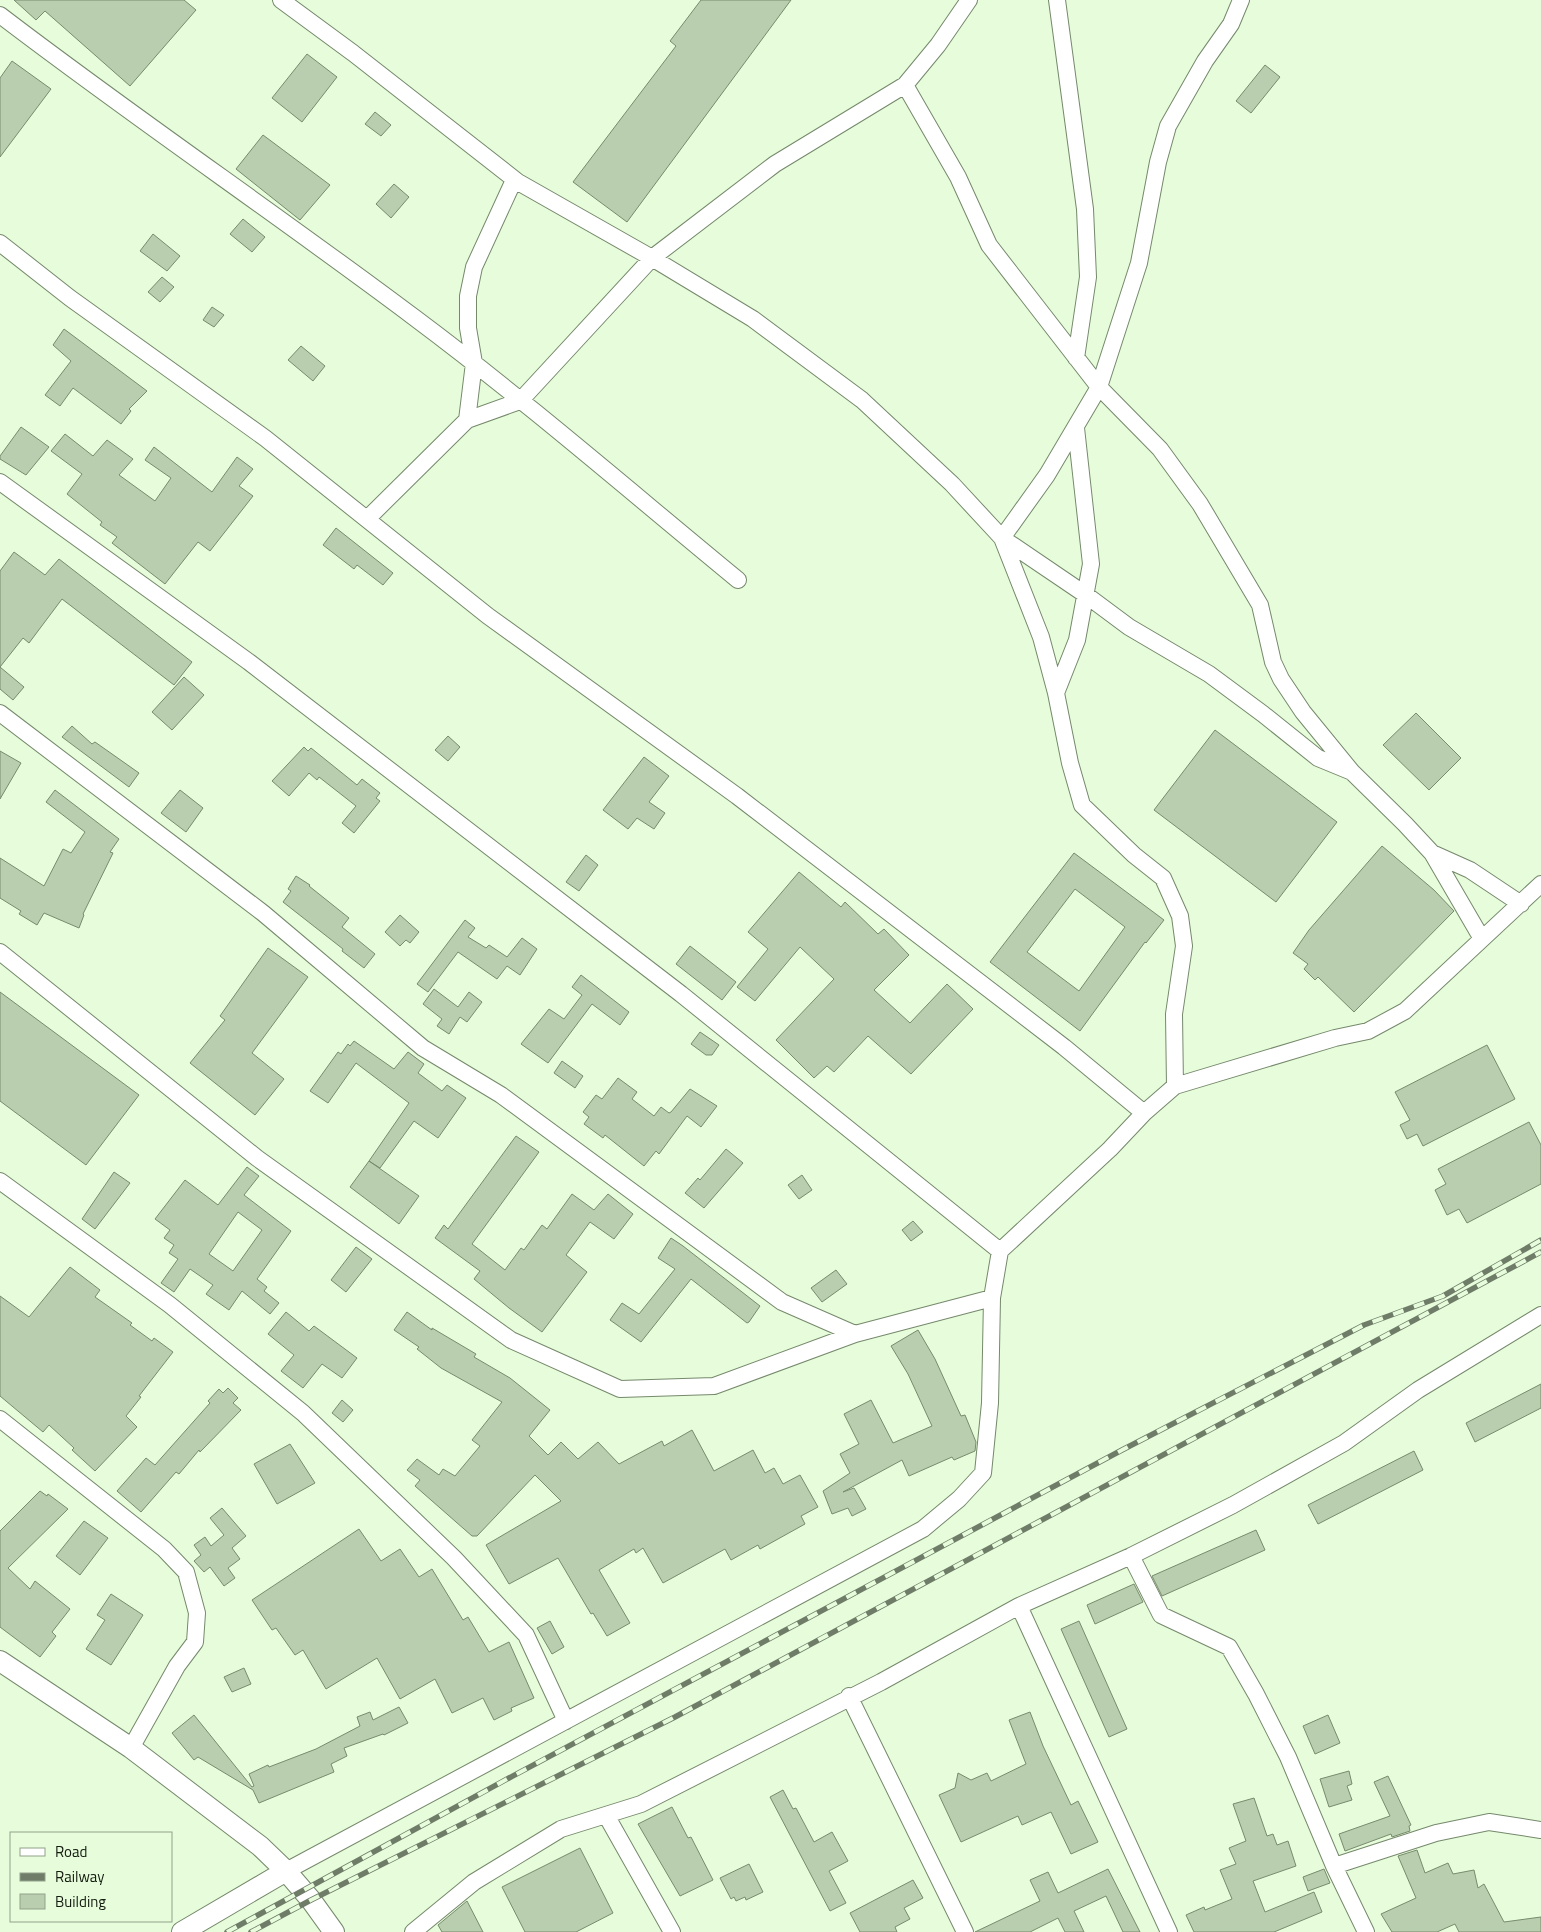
<svg xmlns="http://www.w3.org/2000/svg" width="1541" height="1932" font-family="'Titillium Web',sans-serif">
<style>
.building{fill:#b9ceae;stroke:#778b6d;fill-rule:evenodd}
.lines{fill:none;stroke-linecap:round;stroke-linejoin:round}
.minor-casing{stroke:#75896b;stroke-width:18}
.tertiary-casing{stroke:#75896b;stroke-width:22}
.minor{stroke:#fff;stroke-width:16}
.tertiary{stroke:#fff;stroke-width:20}
.rail-casing{stroke:#6f7d68;stroke-width:5.5}
.rail{stroke:#e6fcdb;stroke-width:4;stroke-dasharray:11;stroke-linecap:butt}
</style>
<rect width="100%" height="100%" fill="#e6fcdb"/>
<path class="building" d="M14,0H184L196,10L130,86L45,11L36,20Z
M701,0H791L627,222L573,182L676,46L670,41Z
M307,54L337,77L302,122L272,98Z
M12,61L51,89L0,157V78Z
M1265,65L1280,77L1251,113L1236,101Z
M375,112L391,125L381,136L365,124Z
M263,135L330,185L300,220L236,169Z
M394,184L409,197L391,218L376,204Z
M243,219L265,237L252,252L230,234Z
M153,234L180,256L167,271L140,251Z
M162,277L174,287L160,302L148,292Z
M212,307L224,315L214,327L203,320Z
M64,329L147,391L129,409L131,411L121,424L73,388L60,406L45,395L71,361L53,345Z
M301,346L325,366L313,381L288,360Z
M21,427L49,447L26,475L0,459V456Z
M65,434L93,456L107,440L133,459L119,475L155,501L171,478L145,460L154,447L212,492L237,457L253,469L239,486L253,496L210,551L198,542L165,584L112,543L117,537L100,525L102,522L67,494L82,474L51,451Z
M336,528L393,573L383,585L357,565L354,569L323,545Z
M14,552L45,575L59,559L192,662L174,685L62,599L29,643L23,638L0,667L24,687L13,700L0,689V571Z
M184,677L204,695L172,730L152,712Z
M1416,713L1461,758L1429,790L1383,745Z
M72,726L92,744L95,742L139,773L129,787L62,737Z
M1215,730L1337,822L1276,902L1154,810Z
M448,736L460,747L448,761L435,750Z
M304,747L308,751L311,748L357,785L362,779L380,793L376,798L380,801L354,833L342,823L356,806L319,777L317,780L309,773L289,796L272,781Z
M0,751L21,763L0,799Z
M644,757L669,776L649,802L665,813L654,829L637,818L628,829L603,810Z
M55,790L119,839L110,852L113,853L83,914L84,915L79,928L44,913L37,925L19,914L21,911L0,898V858L44,886L63,849L71,853L85,832L46,802Z
M180,790L203,808L186,832L161,813Z
M1382,846L1434,890L1454,911L1354,1012L1318,977L1315,980L1304,969L1308,964L1293,953L1309,930Z
M1074,853L1164,920L1146,943L1145,942L1080,1031L990,962ZM1075,889L1125,927L1079,991L1027,952Z
M586,855L598,865L579,891L566,882Z
M799,872L841,907L845,902L878,934L884,929L909,955L874,990L910,1023L947,984L973,1009L911,1074L868,1036L834,1072L827,1066L814,1078L776,1040L834,979L800,947L755,1001L737,987L768,949L748,932Z
M296,876L310,885L309,886L349,918L342,927L375,954L364,968L342,951L343,949L283,902L291,891L288,889Z
M400,915L419,932L410,943L406,940L400,946L385,932Z
M465,920L475,928L468,937L486,948L489,945L507,957L522,938L537,949L520,975L507,966L497,979L458,952L428,992L417,984Z
M690,946L736,982L722,1000L676,964Z
M268,948L308,977L252,1053L284,1079L255,1115L190,1063L225,1020L220,1016Z
M581,975L629,1012L620,1025L592,1004L548,1063L521,1044L549,1009L564,1019L582,995L572,987Z
M434,989L458,1007L469,992L482,1002L467,1022L460,1017L449,1034L437,1026L442,1019L423,1004Z
M0,992L139,1095L86,1165L0,1101Z
M700,1032L719,1045L712,1055H706L691,1044Z
M354,1041L394,1069L408,1052L424,1064L418,1073L442,1091L447,1085L466,1098L438,1138L414,1121L380,1168L369,1161L409,1103L356,1063L328,1103L310,1091L338,1052L341,1054L348,1044L350,1046Z
M1487,1045L1515,1099L1423,1146L1417,1134L1407,1139L1400,1125L1410,1120L1395,1092Z
M562,1061L583,1076L575,1088L554,1073Z
M618,1078L637,1092L632,1099L654,1116L661,1107L669,1113L671,1112L690,1089L717,1106L701,1127L687,1116L659,1154L656,1151L644,1166L605,1135L603,1138L584,1124L589,1117L583,1112L596,1095L602,1099Z
M1529,1122L1541,1145V1184L1467,1223L1459,1209L1447,1215L1435,1190L1446,1184L1438,1169Z
M516,1136L539,1152L472,1244L505,1270L521,1248L524,1250L542,1225L547,1229L572,1194L594,1210L608,1194L633,1214L614,1239L590,1222L566,1255L587,1272L542,1332L509,1308L474,1279L480,1271L435,1238L444,1225L448,1229Z
M726,1149L743,1163L704,1208L685,1193L698,1178L700,1180Z
M369,1161L419,1196L399,1224L350,1187Z
M247,1167L259,1176L244,1195L291,1231L257,1279L267,1287L264,1291L279,1303L270,1314L242,1291L229,1310L206,1294L213,1285L190,1269L174,1292L161,1283L178,1259L169,1253L174,1245L164,1238L170,1230L155,1219L185,1180L218,1205ZM238,1212L262,1230L233,1271L209,1254Z
M114,1172L130,1183L95,1229L82,1219Z
M802,1175L812,1190L799,1199L788,1185Z
M913,1221L923,1232L911,1241L902,1230Z
M671,1238L683,1246L760,1306L749,1322L747,1323L691,1279L641,1342L610,1320L622,1303L639,1314L675,1269L658,1258Z
M356,1247L372,1259L346,1292L331,1280Z
M70,1267L100,1290L95,1297L132,1323L130,1325L152,1341L154,1338L173,1352L139,1396L141,1397L126,1416L137,1427L95,1471L72,1450L74,1448L49,1425L43,1432L0,1396V1296L29,1317Z
M836,1270L847,1284L822,1302L811,1288Z
M286,1312L309,1331L314,1326L357,1358L342,1378L322,1364L303,1388L281,1371L294,1355L268,1334Z
M407,1312L432,1330V1328L476,1354L474,1357L510,1378L550,1410L529,1436L548,1455L561,1442L578,1459L598,1442L619,1464L662,1441L664,1446L692,1430L714,1471L753,1450L765,1473L774,1468L783,1484L800,1475L818,1507L801,1516L805,1524L760,1549L758,1545L731,1560L725,1549L663,1583L643,1548L636,1553L634,1549L599,1570L630,1623L607,1636L593,1613L591,1614L558,1558L509,1584L486,1545L561,1501L535,1475L477,1536H472L415,1486L420,1480L407,1470L417,1459L439,1475L443,1469L455,1476L480,1446L472,1440L502,1402L441,1368L417,1349L419,1347L394,1330Z
M918,1330L935,1359L961,1416L965,1415L976,1442L975,1451L954,1460L952,1457L909,1476L902,1460L843,1492L854,1488L866,1509L852,1516L848,1508L832,1514L823,1491L850,1473L840,1454L859,1444L844,1414L871,1400L893,1443L932,1426L908,1374L891,1346Z
M1541,1384V1408L1475,1442L1466,1423Z
M228,1388L238,1398L233,1403L241,1410L200,1452L199,1450L179,1474L176,1472L141,1512L117,1491L146,1458L155,1465L210,1403L208,1401L219,1389L223,1393Z
M342,1400L353,1410L343,1422L332,1413Z
M290,1444L315,1483L277,1504L254,1464Z
M1414,1451L1423,1470L1318,1524L1308,1505Z
M40,1491L47,1496L48,1494L68,1509L8,1568L30,1589L35,1581L70,1609L52,1632L56,1636L40,1657L0,1627V1531Z
M222,1508L246,1536L232,1548L240,1559L228,1568L235,1578L224,1586L210,1567L204,1572L194,1561L201,1555L194,1545L205,1537L211,1546L224,1535L210,1518Z
M84,1521L108,1538L80,1575L56,1556Z
M359,1529L381,1561L400,1549L419,1577L432,1569L463,1620L468,1617L489,1652L509,1642L534,1698L511,1708L512,1711L494,1720L483,1698L452,1713L435,1679L400,1699L377,1658L326,1689L303,1650L295,1655L276,1628L272,1630L252,1600Z
M1256,1530L1265,1550L1162,1596L1152,1576Z
M1134,1584L1143,1602L1095,1624L1087,1605Z
M111,1594L143,1615L111,1665L86,1649L105,1620L97,1615Z
M550,1621L564,1647L552,1654L537,1628Z
M1079,1621L1127,1729L1109,1737L1061,1629Z
M244,1668L251,1684L232,1692L224,1677Z
M399,1707L408,1723L384,1735L383,1734L344,1748L347,1756L331,1764L334,1772L259,1803L253,1790L198,1757L194,1760L172,1733L194,1715L252,1787L254,1786L249,1774L268,1765L269,1767L316,1749L360,1726L357,1717L370,1712L373,1720Z
M1030,1712L1043,1746L1071,1805L1078,1801L1098,1842L1071,1854L1051,1812L1022,1825L1018,1816L961,1842L939,1795L955,1788L958,1773L971,1780L987,1773L991,1781L1026,1764L1009,1720Z
M1328,1715L1340,1743L1315,1754L1303,1726Z
M1349,1771L1352,1784L1347,1786L1352,1800L1329,1807L1320,1779Z
M1388,1776L1411,1825L1409,1826L1410,1831L1392,1837L1391,1834L1345,1851L1339,1834L1390,1816L1374,1782Z
M783,1790L793,1809L796,1808L814,1842L832,1832L848,1861L829,1871L846,1903L830,1911L770,1797Z
M1254,1798L1267,1836L1273,1834L1277,1845L1288,1841L1296,1866L1253,1881L1265,1912L1314,1892L1322,1912L1274,1932H1194L1186,1915L1204,1907L1205,1910L1232,1899L1220,1870L1236,1864L1229,1848L1246,1841L1233,1804Z
M672,1807L688,1838L691,1837L713,1880L680,1896L638,1824Z
M580,1848L613,1913L576,1932H525L502,1887Z
M1417,1850L1425,1873L1448,1863L1453,1874L1474,1870L1478,1888L1484,1884L1504,1922L1541,1917V1932H1459L1455,1924L1437,1932H1392L1381,1914L1416,1898L1398,1856Z
M749,1864L763,1892L746,1900L745,1897L736,1901L734,1897L731,1899L720,1878Z
M1108,1869L1140,1932H1123L1106,1896L1074,1911L1084,1932H1065L1058,1918L1030,1932H975L1040,1901L1030,1880L1048,1872L1058,1893Z
M1324,1869L1330,1883L1308,1891L1303,1877Z
M913,1880L923,1898L904,1908L910,1919L895,1927L897,1932H860L850,1913Z
M467,1901L483,1932H442L438,1925Z"/>
<g class="lines">
<defs>
<path id="minor" d="M281,0L353,53L518,182L652,258L753,319L862,400L952,484L1002,538L1086,595L1129,627L1209,674L1263,714L1318,758L1352,772
M1057,0L1085,209L1088,277L1076,358
M0,15C136,119 278,215 415,318C526,401 631,492 738,580
M905,85L958,177L989,245L1099,387L1160,449L1200,504L1260,605L1273,662L1281,679L1303,712L1352,772L1405,824L1432,853L1482,939
M0,243L70,298L265,438L488,616L737,796L1064,1047L1144,1113
M467,420L520,401L652,258L775,164L905,85L938,45L969,0
M0,482L249,662L681,994L1000,1251
M367,519L467,420L474,363L468,328V296L474,267L514,180
M1002,538L1041,637L1056,693L1070,763L1082,805L1134,855L1163,878L1180,916L1184,946L1174,1014L1175,1086
M1002,538L1047,475L1099,387L1139,263L1158,162L1168,126L1205,61L1231,24L1241,0
M1056,693L1077,640L1091,564L1076,428
M0,713L263,913L423,1048L501,1095L782,1302L855,1334
M1432,853L1470,870L1521,904
M0,952L257,1158L511,1340L620,1389L714,1386L855,1334L992,1298
M0,1181L170,1305L303,1413L454,1558L526,1635L566,1721
M0,1419L164,1549L186,1572L197,1613L195,1642L177,1666L131,1748
M1131,1556L1161,1615L1229,1647L1256,1694L1288,1757L1334,1866L1366,1932
M1019,1606L1169,1932
M849,1696L965,1932
M606,1815L672,1932
M1334,1866L1436,1833L1489,1822L1541,1830
M286,1871L923,1529L959,1499L983,1473L990,1403L992,1298L1000,1251L1110,1149L1144,1113L1175,1086L1335,1038L1368,1031L1405,1011L1541,884
M413,1932L474,1882L561,1829L641,1804L881,1682L1019,1606L1131,1556L1233,1505L1344,1443L1418,1390L1541,1315"/>
<path id="tertiary" d="M0,1661L131,1748L260,1846L286,1871L311,1900L334,1932
M182,1932L286,1871"/>
</defs>
<use href="#minor" class="minor-casing"/>
<use href="#tertiary" class="tertiary-casing"/>
<use href="#minor" class="minor"/>
<use href="#tertiary" class="tertiary"/>
<defs>
<path id="rail" d="M227,1932L509,1778L1122,1450L1364,1325L1443,1296L1541,1240
M251,1932L311,1900L675,1717L1541,1252"/>
</defs>
<use href="#rail" class="rail-casing"/>
<use href="#rail" class="rail"/>
</g>
<rect x="10" y="1832" width="162" height="90" fill="#e6fcdb" stroke="#92a28a"/>
<rect x="20" y="1848" width="25" height="8" fill="#ffffff" stroke="#92a28a"/>
<text x="55" y="1857" font-size="15" fill="#141c10">Road</text>
<rect x="20" y="1873" width="25" height="8" fill="#6f7d68" stroke="#92a28a"/>
<text x="55" y="1882" font-size="15" fill="#141c10">Railway</text>
<rect x="20" y="1894" width="25" height="15" fill="#b9ceae" stroke="#92a28a"/>
<text x="55" y="1907" font-size="15" fill="#141c10">Building</text>
</svg>
